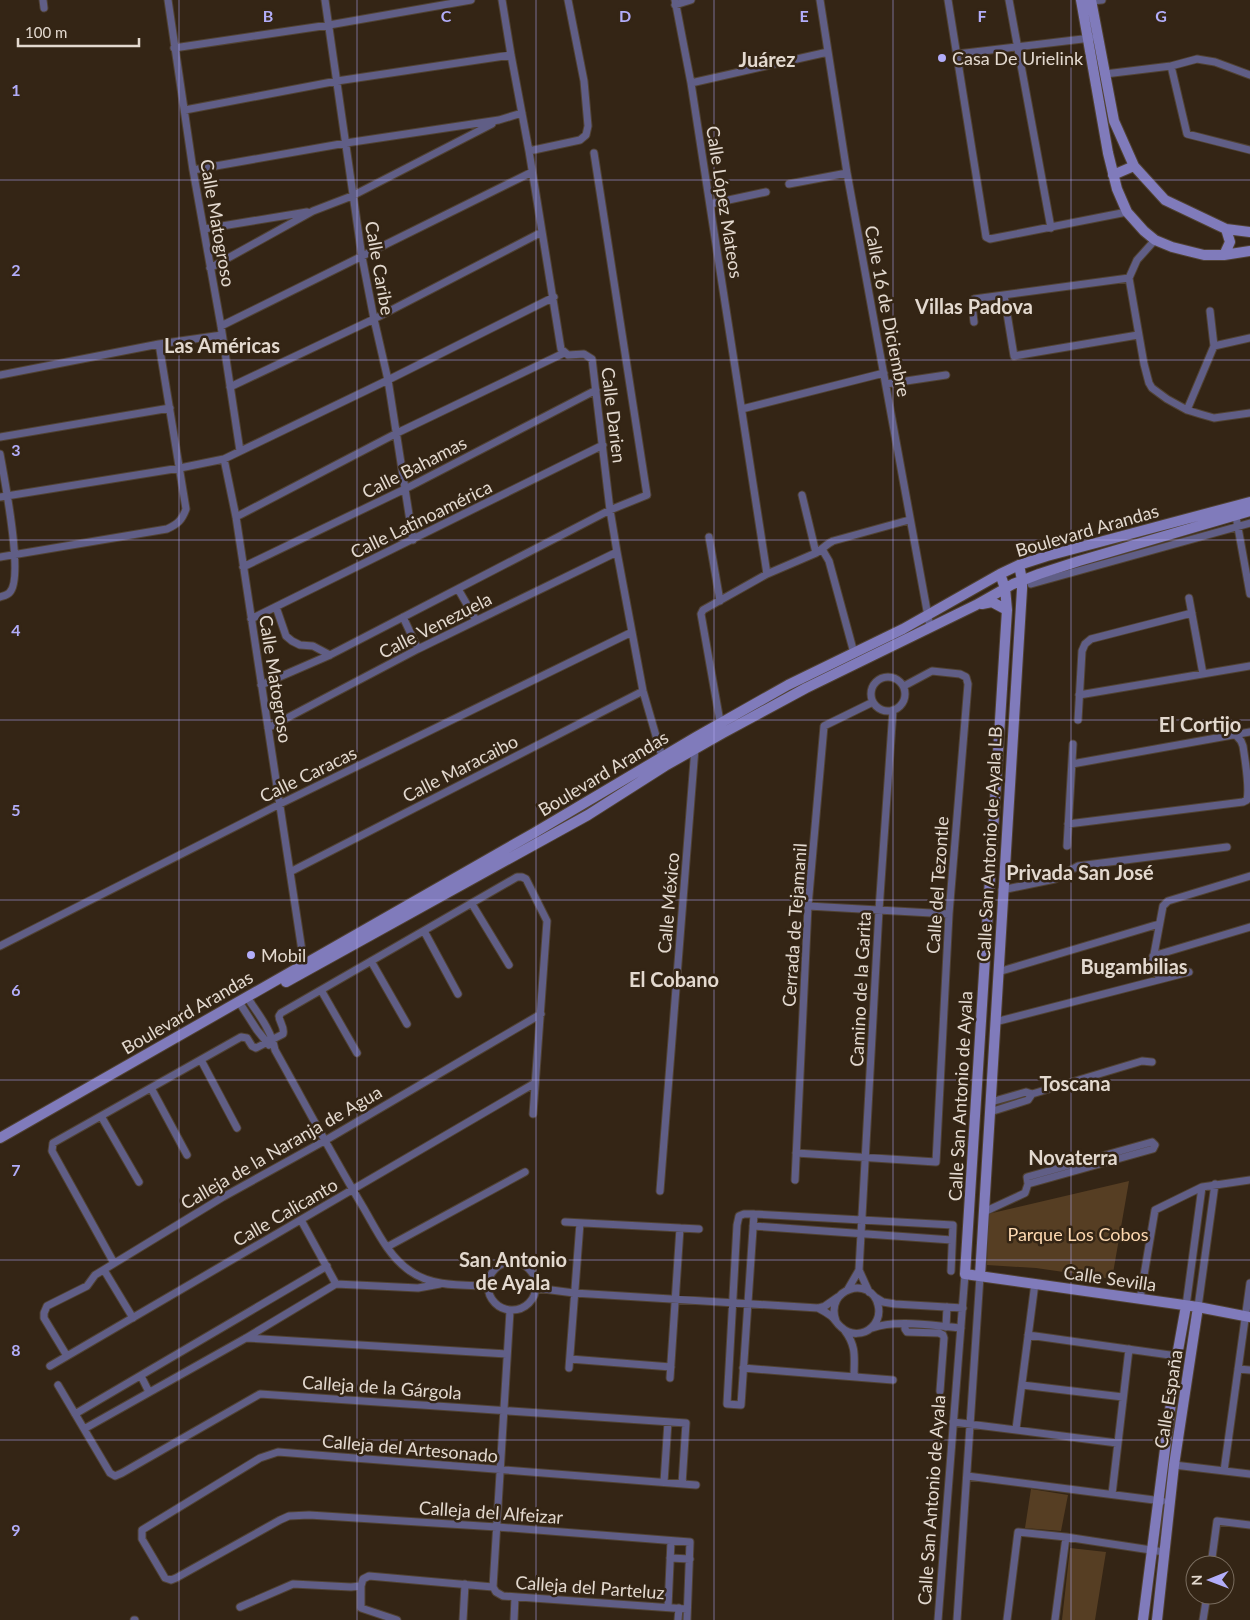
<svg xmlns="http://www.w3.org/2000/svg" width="1250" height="1620" font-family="Lato,sans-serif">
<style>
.green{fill:#563e23}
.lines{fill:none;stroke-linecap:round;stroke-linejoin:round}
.street-casing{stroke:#504233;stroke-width:9}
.secondary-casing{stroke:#504233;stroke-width:12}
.street{stroke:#605e86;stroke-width:7}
.secondary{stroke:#807bbb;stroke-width:10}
.grid{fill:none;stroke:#b2adf9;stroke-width:1;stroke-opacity:0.55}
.poi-dot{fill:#b2adf9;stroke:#342515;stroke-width:2}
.labels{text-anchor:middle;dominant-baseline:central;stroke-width:5;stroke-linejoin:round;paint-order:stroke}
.poi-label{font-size:18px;fill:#e3d9cf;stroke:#342515;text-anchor:start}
.street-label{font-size:18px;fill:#e3d9cf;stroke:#342515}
.park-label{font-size:18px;fill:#fed9b1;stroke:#342515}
.quarter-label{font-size:20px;font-weight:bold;fill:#e3d9cf;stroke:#342515}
.grid-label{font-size:16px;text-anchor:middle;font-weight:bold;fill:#b2adf9;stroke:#342515;stroke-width:5;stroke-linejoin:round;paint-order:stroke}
</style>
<rect width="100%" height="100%" fill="#342515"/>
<path class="green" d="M1129,1181L1112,1279L1036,1268L987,1265L988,1214Z
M1031,1489L1068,1495L1061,1531L1025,1528Z
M1070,1548L1106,1552L1095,1620H1062Z"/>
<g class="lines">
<defs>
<path id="street" d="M43,0L44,8
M168,0L193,170L221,326L240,451
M325,0L362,257L374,319L388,380L413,540
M502,0L511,55L529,151L561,349L568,355L584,354L592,359L610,510L617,552L643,691L663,760
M675,0L691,83L767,574
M820,0L847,173L930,627
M948,0L986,237L990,239L1127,212
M1009,0L1051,228
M1091,1L1102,0
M675,5L691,0
M174,48L329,25L471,0
M957,54L1091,38
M1171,66L1187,134L1250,150
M1105,74L1171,66L1197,59L1215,62L1250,75
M691,83L828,52
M185,110L337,81L511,55
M529,151L580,140L586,135L588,126L584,81L568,0
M193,170L346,143L499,120L522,113
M789,184L847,173
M710,204L766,192
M204,229L307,212
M1155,240L1137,260L1129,278L1144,364L1149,383L1152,388L1167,399L1187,410L1200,414L1214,418L1250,413
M210,268L313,211L352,196L492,124
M1004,295L1014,356L1138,335
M1210,311L1214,346
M974,322L972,305L974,299L1129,278
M221,326L532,172
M0,375L159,344L222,335
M886,384L946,375
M230,387L374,319L542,232
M742,409L884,373
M1187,410L1214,346L1250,338
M0,437L170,408
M0,454C4,477 24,577 10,592C8,595 3,596 0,597
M224,459L236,517L304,964
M802,495L816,553
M0,497L180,468L224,459L388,380L554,297
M1235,511L1250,594
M236,517L397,433L564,353
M709,537L720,601
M822,549L829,561L854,653
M0,557L167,529C178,524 182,520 186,509L159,344
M243,567L405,489L596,390
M1031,584L1250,523
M458,589L476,620
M1189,598L1203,674
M276,607L286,636L292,641L300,645L313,646L330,655
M403,617L418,649
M251,619L603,445
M871 694a17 17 0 1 1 34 0a17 17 0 1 1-34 0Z
M261,685L330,655L610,510L647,495L594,153
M1079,695L1250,666
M1078,720L1082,651L1085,644L1091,639L1192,613
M721,727L701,614L703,610L767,574L816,553C823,549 826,544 833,541L909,520
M268,728L418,649L617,552
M1072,764L1250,732
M1068,824L1243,802L1247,800C1250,787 1245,760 1243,746L1241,741L1235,734
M1067,846L1073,744
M290,872L643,691
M1002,890L1055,879L1078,866L1227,847
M472,904L509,965
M808,906L949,914
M424,931L458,994
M0,946L280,804L632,632
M1153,956L1250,927
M371,961L407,1024
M998,972L1159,924
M1161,979L1153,969L1152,965L1163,906L1168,901L1250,876
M321,990L357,1053
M247,997C258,1014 271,1029 275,1050C304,1102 332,1155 363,1207C376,1229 388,1256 410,1271C432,1287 462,1285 488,1286
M239,1002L257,1030L269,1045
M995,1022L1189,972
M201,1060L237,1128
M151,1088L187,1155
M991,1102L1026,1092L1032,1094L1142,1061L1152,1062
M990,1112L1028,1100L1032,1094
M101,1116L139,1182
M796,1153L936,1162L949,914L968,684L966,677L960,674L932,671L904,686
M795,1180L808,906L824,726L873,702
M660,1191L695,748
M984,1212L1025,1193L1028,1184L1027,1177L1152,1142L1155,1145L1153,1149L1028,1184
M754,1214L741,1405L727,1404L737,1225L739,1216L744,1214H754L953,1225L951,1271
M301,1220L336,1284
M565,1222L699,1229
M753,1226L952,1240
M387,1247L525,1172
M488 1286a24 24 0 1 1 48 0a24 24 0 1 1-48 0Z
M114,1263L52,1151L53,1143L241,1037L247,1038L252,1046L256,1048L283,1034C285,1027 279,1022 279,1016L281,1013L517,877H522L526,879L547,921L533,1114
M104,1270L133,1318
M859,1270L869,1292
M336,1284L418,1288L440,1284
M536,1288L574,1293L818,1308L825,1306L838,1297
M848,1289L859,1270L879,910L893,710
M875,1297L883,1302L895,1304L963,1308
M1140,1299L1155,1210L1202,1187L1250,1180
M1186,1306L1202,1187
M1198,1307L1215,1184
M818,1308C822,1310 827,1313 831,1316C835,1319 837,1324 841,1327C850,1336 864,1335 872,1327C878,1321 880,1313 878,1305C871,1275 824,1288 836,1321
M905,1324V1329L907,1332L939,1333L943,1335L944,1338L940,1391
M946,1327L947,1307
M872,1328C897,1319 934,1326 961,1328
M845,1331C857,1347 854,1358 854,1377
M1028,1335L1177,1356
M246,1338L507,1354
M67,1356L44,1318V1313L47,1306L87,1286L95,1275L223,1197L326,1140L541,1014
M570,1359L671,1367
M50,1366L535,1083
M569,1368L580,1223
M743,1368L893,1380
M1238,1369L1250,1370
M141,1376L149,1392
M670,1378L680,1228
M58,1385L110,1473L115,1476L122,1473L260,1394L686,1423L682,1484
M1022,1385L1123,1397
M75,1414L327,1266
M953,1422L1117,1443
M84,1429L246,1338L336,1284
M1016,1429L1035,1283
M1174,1465L1250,1474
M1224,1471L1250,1283
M967,1476L1162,1501
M664,1482L668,1422
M1112,1494L1129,1349
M670,1558L690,1559
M1211,1565L1217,1521L1250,1525
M361,1586V1608L397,1620
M493,1587L510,1311
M493,1587L496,1592L503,1596L687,1609
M240,1607L293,1584L351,1587L361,1586L363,1579L369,1576L493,1587
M668,1607L671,1541
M134,1620H135
M463,1620L465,1584
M514,1620L515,1597
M678,1620L679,1608
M687,1620L690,1542L497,1527L309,1515L289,1516L280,1520L176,1578L171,1580L165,1578L142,1539V1530L260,1458L278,1452L696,1485
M938,1620L965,1274
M957,1620L980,1276
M1007,1620L1018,1532L1066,1537L1164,1552
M1055,1620L1066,1537
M1203,1620L1207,1595"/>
<path id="secondary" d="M1081,0L1108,153L1117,189L1127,212L1144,231L1155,240L1172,247L1204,255H1224L1250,251
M1091,0L1114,121L1134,166L1165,200L1226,229L1250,232
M1113,175L1134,166
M1224,255L1230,242L1226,229
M1000,574L1005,588L1007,610L965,1274L1198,1307L1250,1317
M982,604L992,602L1007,610
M286,982L588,815L665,766L723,733L806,688L976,605L1013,584L1039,574L1079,561L1250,511
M0,1138L534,833L696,737L788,685L903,629L1000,574L1019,565L1047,556L1250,502
M980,1276L1022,589V580L1019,565
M1143,1620L1177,1356L1186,1306
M1157,1620L1174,1465L1198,1307"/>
</defs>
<use href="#street" class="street-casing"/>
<use href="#secondary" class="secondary-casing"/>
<use href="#street" class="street"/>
<use href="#secondary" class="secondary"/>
</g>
<path class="grid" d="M179,0V1620M357,0V1620M536,0V1620M714,0V1620M893,0V1620M1071,0V1620M0,180H1250M0,360H1250M0,540H1250M0,720H1250M0,900H1250M0,1080H1250M0,1260H1250M0,1440H1250"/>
<g class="poi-dot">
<circle cx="942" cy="58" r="5"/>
<circle cx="251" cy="955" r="5"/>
</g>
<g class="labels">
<g class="poi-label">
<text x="952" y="58">Casa De Urielink</text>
<text x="261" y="955">Mobil</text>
</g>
<g class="street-label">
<text transform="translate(725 202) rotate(81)">Calle López Mateos</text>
<text transform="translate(218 223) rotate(80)">Calle Matogroso</text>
<text transform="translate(380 268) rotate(80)">Calle Caribe</text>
<text transform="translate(888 311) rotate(79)">Calle 16 de Diciembre</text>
<text transform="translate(614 415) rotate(83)">Calle Darien</text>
<text transform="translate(414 467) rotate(-27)">Calle Bahamas</text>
<text transform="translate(421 519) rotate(-26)">Calle Latinoamérica</text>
<text transform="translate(1087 530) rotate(-16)">Boulevard Arandas</text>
<text transform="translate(435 625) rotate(-27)">Calle Venezuela</text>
<text transform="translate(276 679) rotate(81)">Calle Matogroso</text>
<text transform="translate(460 768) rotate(-27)">Calle Maracaibo</text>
<text transform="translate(603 773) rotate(-31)">Boulevard Arandas</text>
<text transform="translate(308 774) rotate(-26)">Calle Caracas</text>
<text transform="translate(989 844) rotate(-87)">Calle San Antonio de Ayala LB</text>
<text transform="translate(937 885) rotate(-86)">Calle del Tezontle</text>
<text transform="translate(668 903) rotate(-85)">Calle México</text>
<text transform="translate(794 925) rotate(-86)">Cerrada de Tejamanil</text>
<text transform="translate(860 989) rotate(-87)">Camino de la Garita</text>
<text transform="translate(187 1012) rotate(-30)">Boulevard Arandas</text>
<text transform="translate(960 1096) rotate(-87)">Calle San Antonio de Ayala</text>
<text transform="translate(281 1147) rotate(-30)">Calleja de la Naranja de Agua</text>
<text transform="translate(285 1212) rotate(-30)">Calle Calicanto</text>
<text transform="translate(1110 1278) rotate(8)">Calle Sevilla</text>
<text transform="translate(382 1387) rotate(4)">Calleja de la Gárgola</text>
<text transform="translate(1168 1399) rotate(-81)">Calle España</text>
<text transform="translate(410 1448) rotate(5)">Calleja del Artesonado</text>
<text transform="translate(931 1500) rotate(-86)">Calle San Antonio de Ayala</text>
<text transform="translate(491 1512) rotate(4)">Calleja del Alfeizar</text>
<text transform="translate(590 1587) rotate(4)">Calleja del Parteluz</text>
</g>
<g class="park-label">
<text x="1078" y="1234">Parque Los Cobos</text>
</g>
<g class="quarter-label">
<text x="767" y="59">Juárez</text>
<text x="974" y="306">Villas Padova</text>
<text x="222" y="345">Las Américas</text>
<text x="1200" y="724">El Cortijo</text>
<text x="1080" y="872">Privada San José</text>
<text x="1134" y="966">Bugambilias</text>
<text x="674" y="979">El Cobano</text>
<text x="1075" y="1083">Toscana</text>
<text x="1073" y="1157">Novaterra</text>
<text x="513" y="1259">San Antonio<tspan x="513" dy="23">de Ayala</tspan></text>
</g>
</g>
<g class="grid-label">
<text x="268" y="22">B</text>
<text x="446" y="22">C</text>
<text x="625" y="22">D</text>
<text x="804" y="22">E</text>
<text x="982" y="22">F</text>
<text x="1161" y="22">G</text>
<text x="16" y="96">1</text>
<text x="16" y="276">2</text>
<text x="16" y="456">3</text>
<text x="16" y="636">4</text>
<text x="16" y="816">5</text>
<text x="16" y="996">6</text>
<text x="16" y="1176">7</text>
<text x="16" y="1356">8</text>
<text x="16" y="1536">9</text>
</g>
<g transform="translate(1210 1580) rotate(269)"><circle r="24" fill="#342515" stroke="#7a6d5f"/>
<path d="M0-4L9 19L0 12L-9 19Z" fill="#b2adf9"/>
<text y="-8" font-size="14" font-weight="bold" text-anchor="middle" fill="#e3d9cf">N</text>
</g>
<path d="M18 38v8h121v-8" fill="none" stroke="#e3d9cf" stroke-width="2.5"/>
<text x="25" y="38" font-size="15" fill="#e3d9cf" stroke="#342515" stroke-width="4" paint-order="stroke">100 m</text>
</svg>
